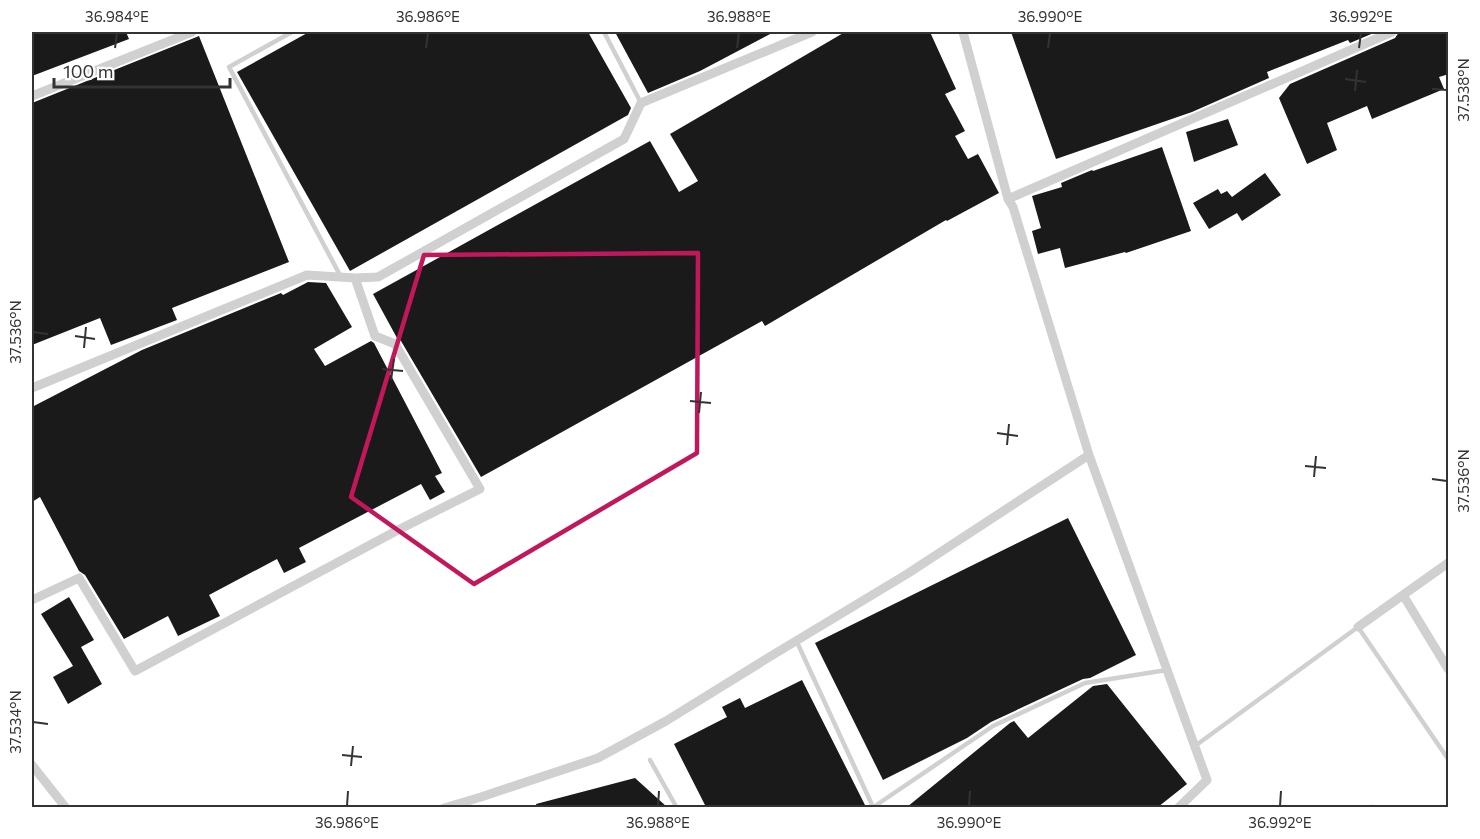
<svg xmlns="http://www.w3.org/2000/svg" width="1480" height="839" font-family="Commissioner,sans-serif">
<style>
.building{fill:#1a1a1a}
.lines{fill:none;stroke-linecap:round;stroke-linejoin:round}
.lane{stroke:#d0d0d0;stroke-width:4.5}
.street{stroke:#d0d0d0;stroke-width:9}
.marked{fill:none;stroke:#c2185b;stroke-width:4.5;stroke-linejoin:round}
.ticks{fill:none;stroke:#333;stroke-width:2}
.neatline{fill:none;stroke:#333;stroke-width:2}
.ticks-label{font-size:15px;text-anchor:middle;fill:#333}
</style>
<rect width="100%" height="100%" fill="#fff"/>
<path class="building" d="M32,32H126L129,39L32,76Z
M309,32H588L631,108L628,115L350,271L237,72Z
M615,32H774L700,71L648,93Z
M845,32H930L956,89L945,94L965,131L955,136L968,159L978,154L999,193L947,221L946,220L765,326L762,321L481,477L401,341L397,338L373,294L650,141L679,192L698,181L670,134Z
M1011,32H1376L1350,43L1348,40L1267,72L1269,78L1192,112L1056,159Z
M1399,32H1449V74L1439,77L1444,89L1372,119L1367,106L1327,123L1337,150L1307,164L1279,98L1290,84L1395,38Z
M199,36L289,262L172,308L177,320L111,345L100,318L32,345V103Z
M1228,119L1238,145L1194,162L1186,132Z
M1162,147L1191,231L1126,253L1125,252L1065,268L1060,248L1038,254L1032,231L1041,228L1032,196L1062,187L1061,183L1092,170L1093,171Z
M1265,173L1281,195L1242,221L1237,213L1209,229L1193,203L1218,189L1221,194L1227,191L1232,197Z
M308,282L326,283L352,327L314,349L325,366L371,341L374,343L442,473L435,476L445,492L430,500L421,484L299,548L306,562L284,573L277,559L209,595L220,616L178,636L168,616L124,639L85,575L79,571L40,497L32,502V407L142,350L281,293L283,295Z
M1068,518L1136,655L1090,678L1083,679L991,722L967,738L883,780L815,643Z
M69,597L94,640L81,647L102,684L68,704L53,677L73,666L41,614Z
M802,680L866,807H706L674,744L727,717L722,707L740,698L745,708Z
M1107,684L1187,784L1158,807H907L1010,723L1014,721L1028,738L1093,686Z
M635,778L667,807H537L536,804Z"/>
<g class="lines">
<path class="lane" d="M292,32L229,67L341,277
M604,32L641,103
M796,640L873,807
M1195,746L1358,627L1448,759
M650,760L677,808
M872,808L993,726L1085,683L1167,670
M1372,808L1373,807"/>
<path class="street" d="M963,32L1008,199L1013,207L1089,455L1207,780L1178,808
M32,96L192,32
M1008,199L1392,32
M32,388L307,275L355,278
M1403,595L1448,669
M32,600L79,578L135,671L398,530L480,489L395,344L375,336L355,278L378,277L624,139L641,103L812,32
M1358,627L1448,563
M32,765L66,808
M444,808L481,797L598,758L666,721L771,656L907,574L1089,455"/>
</g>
<path class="marked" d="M698,253L697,453L474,584L351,497L424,255Z"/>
<path class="ticks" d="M115,48L117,33M426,48L428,33M737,48L739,33M1048,48L1050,33M1359,48L1361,33M1345,79L1366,82M1432,89L1447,90M1355,91L1357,70M33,332L48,334M75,336L95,339M84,348L86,327M382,369L403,371M391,380L394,359M690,401L711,403M699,413L701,392M997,433L1018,436M1007,445L1009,424M1305,466L1326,468M1314,477L1316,456M1432,479L1447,481M33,722L48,724M342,755L362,757M351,766L353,746M347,806L348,791M658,806L659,791M969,806L970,791M1280,806L1281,791"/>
<rect width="1480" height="839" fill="none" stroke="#ffffff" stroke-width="66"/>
<path d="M54 78v9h176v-9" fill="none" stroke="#333333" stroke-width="3"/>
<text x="63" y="78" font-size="18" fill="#333333" stroke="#ffffff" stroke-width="4.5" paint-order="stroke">100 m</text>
<rect x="33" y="33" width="1414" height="773" class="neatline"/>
<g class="ticks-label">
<text x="117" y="22">36.984°E</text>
<text x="428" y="22">36.986°E</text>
<text x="739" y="22">36.988°E</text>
<text x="1050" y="22">36.990°E</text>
<text x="1361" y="22">36.992°E</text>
<text transform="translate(1464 90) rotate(-90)" y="5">37.538°N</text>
<text transform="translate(16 332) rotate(-90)" y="5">37.536°N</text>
<text transform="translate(1464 481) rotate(-90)" y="5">37.536°N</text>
<text transform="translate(16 722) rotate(-90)" y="5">37.534°N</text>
<text x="347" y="828">36.986°E</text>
<text x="658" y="828">36.988°E</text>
<text x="969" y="828">36.990°E</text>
<text x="1280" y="828">36.992°E</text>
</g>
</svg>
